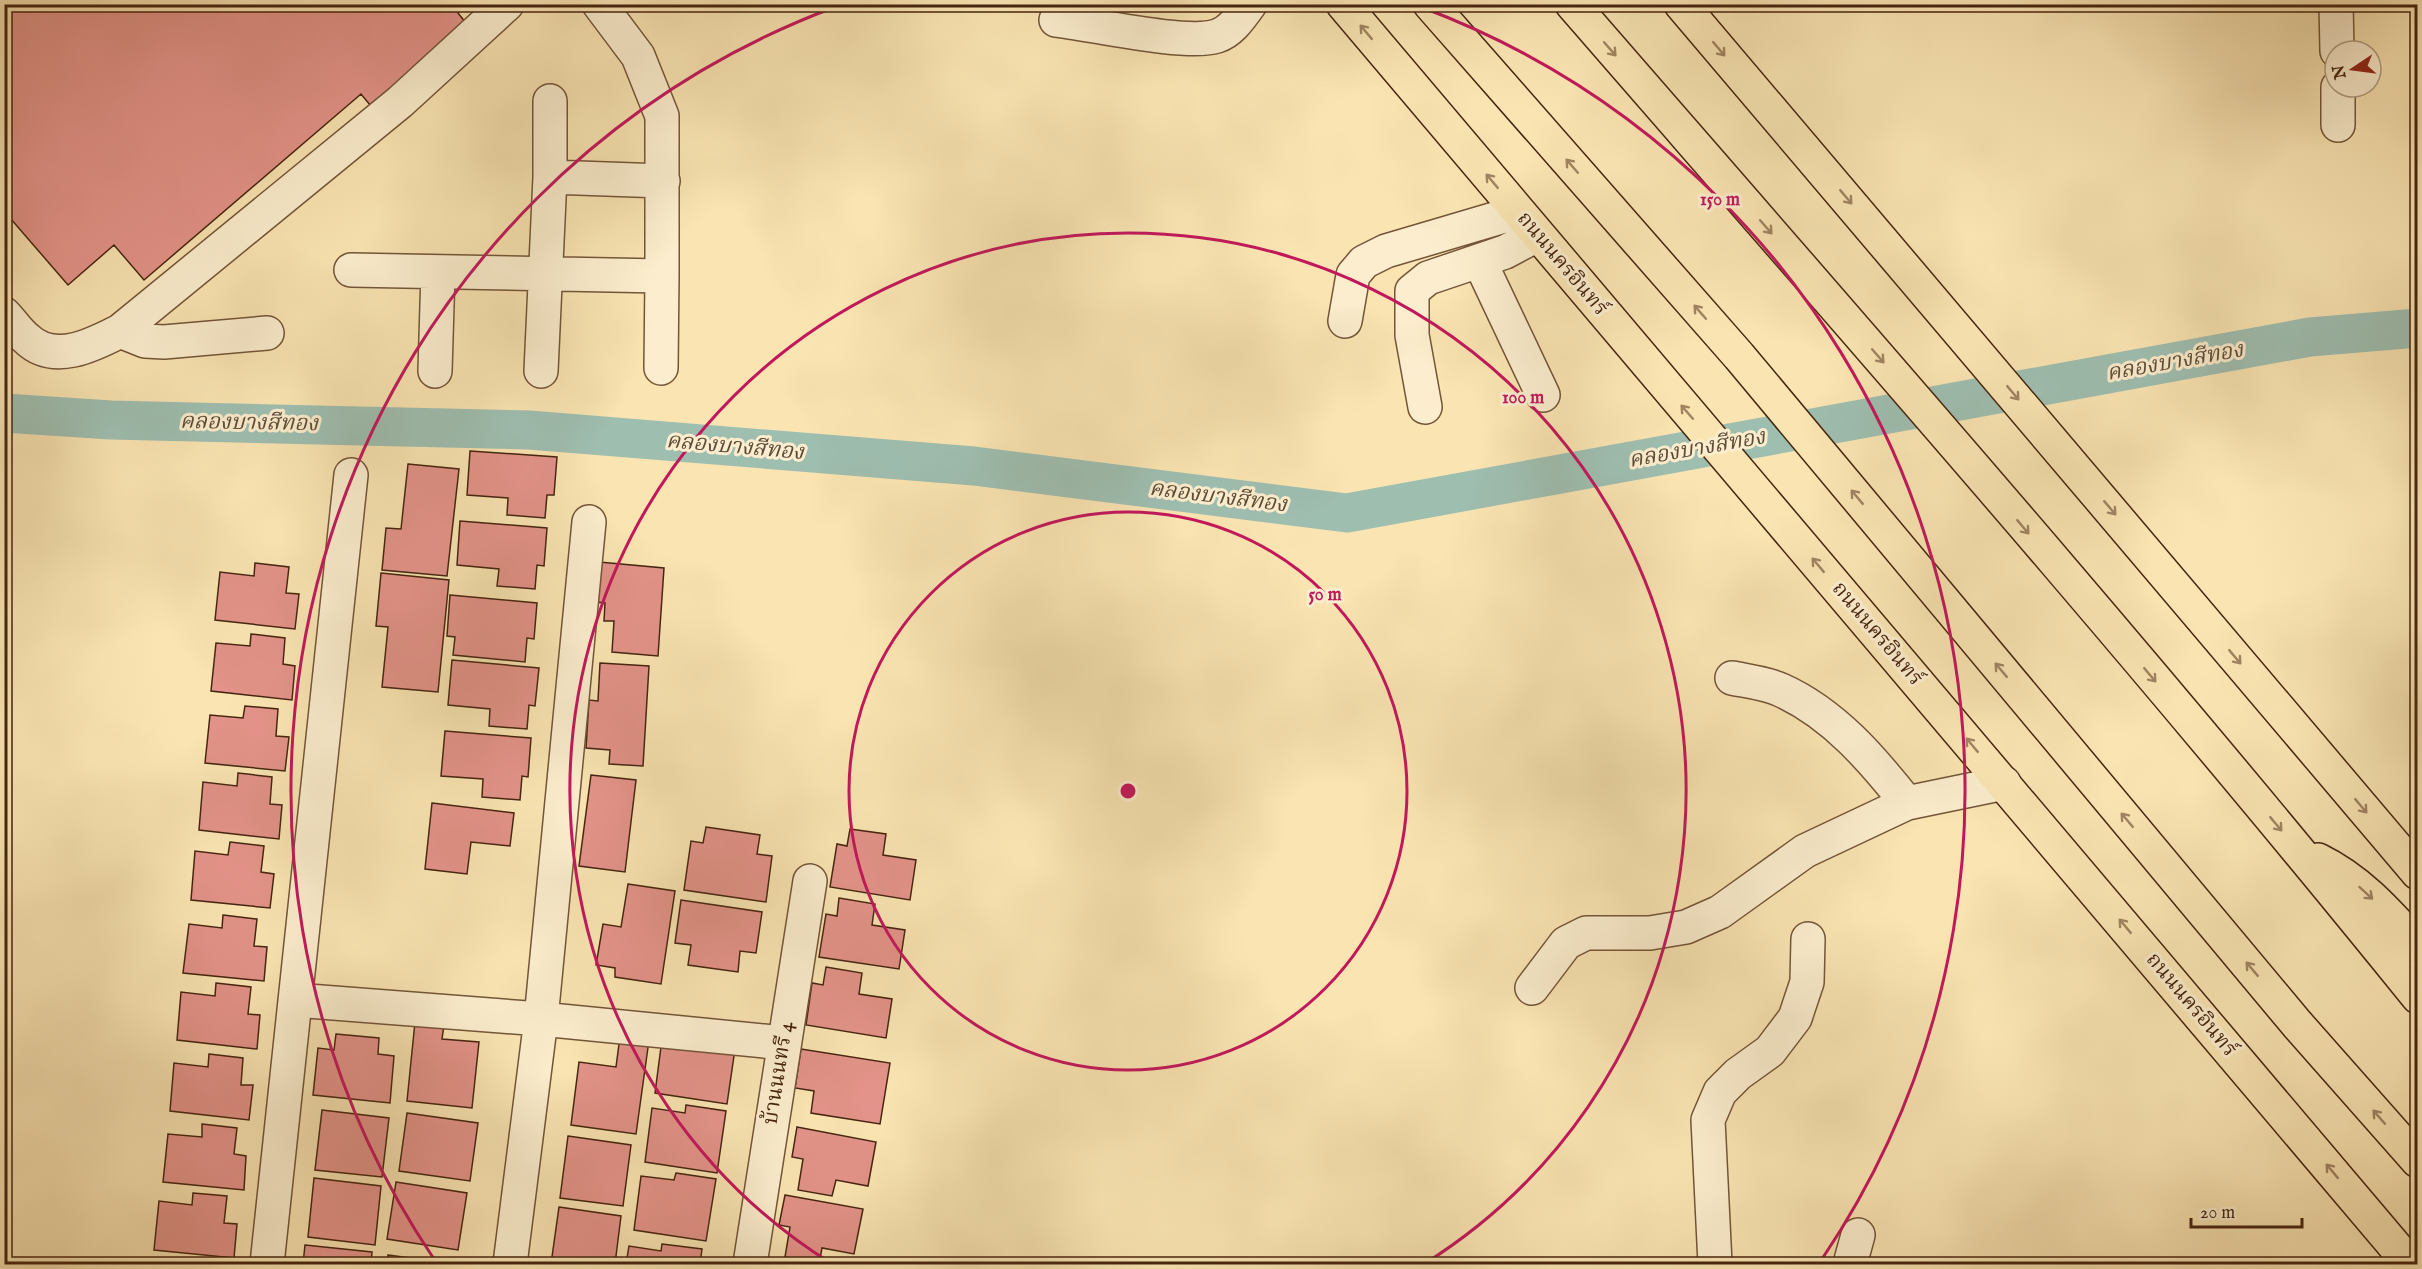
<svg xmlns="http://www.w3.org/2000/svg" width="2422" height="1269" font-family="'IM FELL English','Noto Serif Thai',serif">
<style>
.lines{fill:none;stroke-linecap:round;stroke-linejoin:round}
.canal{stroke:#9ebeb0;stroke-width:39}
.building{fill:#e39389;stroke:#462510;stroke-width:1.5}
.minor-casing{stroke:#735538;stroke-width:36}
.major-casing{stroke:#462510;stroke-width:36}
.minor{stroke:#fbedcd;stroke-width:33}
.major{stroke:#f9e4b2;stroke-width:33}
.oneway{stroke:#a08461}
.ring{fill:none;stroke:#c2185b;stroke-width:3}
.labels{text-anchor:middle;dominant-baseline:central;stroke-width:6;stroke-linejoin:round;paint-order:stroke}
.street-label{font-size:21px;fill:#462510;stroke:#fbedcd}
.water-label{font-size:22px;font-style:italic;fill:#5c4b38;stroke:#fbedcd}
.centre{fill:#c2185b;stroke:#fbedcd;stroke-width:3}
.ring-label{font-size:18px;text-anchor:middle;font-weight:bold;fill:#c2185b;stroke:#fbedcd;stroke-width:6;stroke-linejoin:round;paint-order:stroke}
</style>
<rect width="100%" height="100%" fill="#f9e4b2"/>
<filter id="stains"><feTurbulence type="fractalNoise" baseFrequency=".00333" numOctaves="4"/><feColorMatrix values="0 0 0 0 .2 0 0 0 0 .09 0 0 0 0 .02 0 0 0 .5 -.17"/></filter>
<radialGradient id="worn" r=".72"><stop offset=".6" stop-color="#630" stop-opacity="0"/><stop offset="1" stop-color="#630" stop-opacity=".3"/></radialGradient>
<g class="lines">
<path class="canal" d="M4,413L111,420L529,430L974,466L1347,513L2310,337L2418,328"/>
</g>
<path class="building" d="M4,4H468L458,13L470,28L375,111L361,94L144,280L114,245L68,285L4,211Z
M470,451L557,457L554,495H547L545,518L507,515L508,498L467,495Z
M408,464L459,469L447,576L382,570L386,528L401,529Z
M460,521L547,528L544,566L537,565L535,589L497,586L499,569L457,565Z
M599,562L664,568L658,656L612,652L614,621H604L605,603L596,602Z
M255,563L289,567L286,593L299,594L295,629L215,620L220,572L254,576Z
M381,573L449,580L438,692L382,687L388,627L376,626Z
M450,595L537,603L534,639L527,638L525,662L453,655L455,637L447,636Z
M251,634L285,638L283,664L295,666L292,700L211,691L216,643L250,646Z
M452,660L539,668L535,706L529,705L527,729L489,726L490,709L448,705Z
M600,663L649,666L643,766L609,764L610,750L586,748L589,700L598,701Z
M245,706L278,709L276,736L289,737L285,771L205,763L210,715L243,718Z
M445,731L531,738L528,777L522,776L520,800L482,797L483,779L441,776Z
M238,773L272,777L270,804L282,805L279,839L199,830L203,782L237,786Z
M591,775L636,780L625,872L579,866Z
M432,803L514,813L510,846L471,842L467,874L425,869Z
M706,827L760,835L757,854L772,856L766,902L684,890L691,841L703,843Z
M850,829L886,834L883,855L916,860L910,900L830,887L837,844L847,846Z
M230,842L264,846L261,872L274,874L270,908L191,900L195,851L228,855Z
M628,884L675,891L661,984L615,977V968L596,965L603,924L621,927Z
M839,898L875,904L872,925L905,930L899,969L819,957L826,914L837,916Z
M681,900L762,912L756,953L740,951L738,972L688,965L691,945L675,943Z
M223,915L257,919L254,946L267,947L264,981L183,973L189,924L222,928Z
M826,967L862,973L859,994L892,999L886,1038L806,1025L812,983L823,985Z
M216,983L251,987L248,1014L260,1015L257,1049L177,1040L181,992L215,996Z
M415,1022L444,1025L442,1039L479,1042L472,1108L407,1101Z
M621,1029L650,1033L636,1134L571,1125L579,1062L616,1067Z
M336,1034L379,1038L378,1054L394,1056L390,1103L313,1095L318,1048L334,1050Z
M662,1039L736,1042L727,1104L655,1093Z
M801,1049L890,1063L880,1124L811,1113L814,1091L795,1088Z
M209,1054L243,1058L241,1085H253L249,1120L170,1111L174,1063L208,1067Z
M686,1105L726,1111L717,1173L645,1162L652,1108L685,1113Z
M322,1110L389,1118L382,1177L315,1170Z
M407,1113L478,1123L470,1181L399,1171Z
M202,1124L237,1128L234,1154L246,1156L244,1190L163,1182L168,1134L202,1137Z
M797,1127L876,1142L868,1186L836,1180L832,1196L798,1190L803,1159L792,1157Z
M568,1136L631,1145L623,1206L560,1198Z
M676,1173L716,1179L706,1241L634,1230L641,1176L674,1180Z
M314,1178L381,1186L375,1245L308,1237Z
M396,1182L467,1193L458,1250L387,1239Z
M193,1193L227,1196L224,1223L237,1224L234,1258L154,1250L159,1201L192,1205Z
M785,1195L863,1209L854,1254L822,1248L819,1264L785,1257L790,1227L779,1225Z
M559,1207L621,1216L615,1264H551Z
M662,1244L702,1249L700,1264H626L629,1246L661,1251Z
M305,1245L372,1252L371,1264H303Z
M388,1255L456,1264H387Z"/>
<g class="lines">
<defs>
<path id="minor" d="M2336,4L2337,51
M1056,20C1091,24 1187,46 1217,36C1232,31 1241,16 1250,4
M2338,87V125
M550,177L663,181
M1480,262L1543,395
M351,270L662,276V116L638,56L599,4
M4,314C12,322 18,332 27,339C54,365 93,345 120,331L400,102L507,4
M1345,321L1353,275L1364,262L1386,251L1518,212
M120,331L145,341L164,342L267,333
M661,368L662,276
M435,371L438,272
M541,371L550,177V101
M1425,407L1412,335V291L1428,278L1505,252L1537,235
M1732,678C1747,681 1766,683 1781,690C1834,714 1872,759 1907,803
M1532,988L1566,943L1586,933H1650L1686,927L1720,912L1805,851L1907,803L2004,783
M295,1000L541,1019L784,1043
M267,1264L351,475
M510,1264L541,1019L589,522
M750,1264L810,881
M1715,1264L1708,1120L1720,1092L1738,1074L1770,1051L1795,1018L1807,982L1808,939
M1850,1264L1858,1235"/>
<path id="major" d="M1343,4L2410,1264
M1430,4L1739,356L2297,1024L2418,1161
M1572,4C1857,332 2145,659 2418,997
M1681,4L2418,873
M2318,860C2359,880 2387,912 2418,946"/>
</defs>
<use href="#minor" class="minor-casing"/>
<use href="#major" class="major-casing"/>
<use href="#minor" class="minor"/>
<use href="#major" class="major"/>
</g>
<defs><path id="oneway-shaft" d="M-6 0H5M1.5-3L5.5 0L1.5 3" fill="none" stroke-width="1.6" stroke-linecap="round" stroke-linejoin="round" transform="scale(1.5)"/></defs>
<g class="oneway">
<use href="#oneway-shaft" transform="translate(1366 32) rotate(-130)"/>
<use href="#oneway-shaft" transform="translate(1610 49) rotate(49)"/>
<use href="#oneway-shaft" transform="translate(1719 49) rotate(50)"/>
<use href="#oneway-shaft" transform="translate(1572 166) rotate(-131)"/>
<use href="#oneway-shaft" transform="translate(1492 181) rotate(-130)"/>
<use href="#oneway-shaft" transform="translate(1846 197) rotate(50)"/>
<use href="#oneway-shaft" transform="translate(1766 227) rotate(49)"/>
<use href="#oneway-shaft" transform="translate(1700 312) rotate(-131)"/>
<use href="#oneway-shaft" transform="translate(1878 356) rotate(49)"/>
<use href="#oneway-shaft" transform="translate(2013 393) rotate(50)"/>
<use href="#oneway-shaft" transform="translate(1687 412) rotate(-131)"/>
<use href="#oneway-shaft" transform="translate(1857 497) rotate(-130)"/>
<use href="#oneway-shaft" transform="translate(2110 508) rotate(50)"/>
<use href="#oneway-shaft" transform="translate(2023 527) rotate(50)"/>
<use href="#oneway-shaft" transform="translate(1818 565) rotate(-130)"/>
<use href="#oneway-shaft" transform="translate(2235 657) rotate(50)"/>
<use href="#oneway-shaft" transform="translate(2001 670) rotate(-130)"/>
<use href="#oneway-shaft" transform="translate(2150 675) rotate(50)"/>
<use href="#oneway-shaft" transform="translate(1972 745) rotate(-130)"/>
<use href="#oneway-shaft" transform="translate(2361 806) rotate(50)"/>
<use href="#oneway-shaft" transform="translate(2127 820) rotate(-130)"/>
<use href="#oneway-shaft" transform="translate(2276 824) rotate(50)"/>
<use href="#oneway-shaft" transform="translate(2366 893) rotate(42)"/>
<use href="#oneway-shaft" transform="translate(2125 926) rotate(-130)"/>
<use href="#oneway-shaft" transform="translate(2252 969) rotate(-130)"/>
<use href="#oneway-shaft" transform="translate(2379 1117) rotate(-131)"/>
<use href="#oneway-shaft" transform="translate(2332 1171) rotate(-130)"/>
</g>
<g class="ring">
<circle cx="1128" cy="791" r="279"/>
<path d="M832 1264A558 558 0 1 1 1424 1264"/>
<path d="M434 1259A837 837 0 0 1 835 7M1421 7A837 837 0 0 1 1822 1259"/>
</g>
<g class="labels">
<g class="street-label">
<text transform="translate(1562 264) rotate(50)">ถนนนครอินทร์</text>
<text transform="translate(1877 634) rotate(50)">ถนนนครอินทร์</text>
<text transform="translate(2191 1005) rotate(50)">ถนนนครอินทร์</text>
<text transform="translate(779 1073) rotate(-81)">บ้านนนทรี 4</text>
</g>
<g class="water-label">
<text transform="translate(2175 362) rotate(-10)">คลองบางสีทอง</text>
<text transform="translate(249 423) rotate(1)">คลองบางสีทอง</text>
<text transform="translate(735 447) rotate(5)">คลองบางสีทอง</text>
<text transform="translate(1697 449) rotate(-10)">คลองบางสีทอง</text>
<text transform="translate(1218 497) rotate(7)">คลองบางสีทอง</text>
</g>
</g>
<circle cx="1128" cy="791" r="9" class="centre"/>
<g class="ring-label">
<text x="1720" y="205">150 m</text>
<text x="1523" y="403">100 m</text>
<text x="1325" y="600">50 m</text>
</g>
<rect width="2422" height="1269" fill="none" stroke="#f9e4b2" stroke-width="24"/>
<rect x="6" y="6" width="2410" height="1257" fill="none" stroke="#462510" stroke-width="3"/>
<rect x="12" y="12" width="2398" height="1245" fill="none" stroke="#462510" stroke-width="1.5"/>
<g transform="translate(2353 69) rotate(257)"><circle r="28" fill="#fbedcd" stroke="#b39d81" stroke-width="1.5"/>
<path d="M0-4.5L10 22L0 15L-10 22Z" fill="#8f2418"/>
<text y="-9" font-size="16" font-weight="bold" text-anchor="middle" fill="#462510">N</text>
</g>
<path d="M2191 1218v9h111v-9" fill="none" stroke="#462510" stroke-width="3"/>
<text x="2200" y="1218" font-size="18" fill="#462510" stroke="#fbedcd" stroke-width="4.5" paint-order="stroke">20 m</text>
<rect width="100%" height="100%" filter="url(#stains)"/>
<rect width="100%" height="100%" fill="url(#worn)"/>
</svg>
